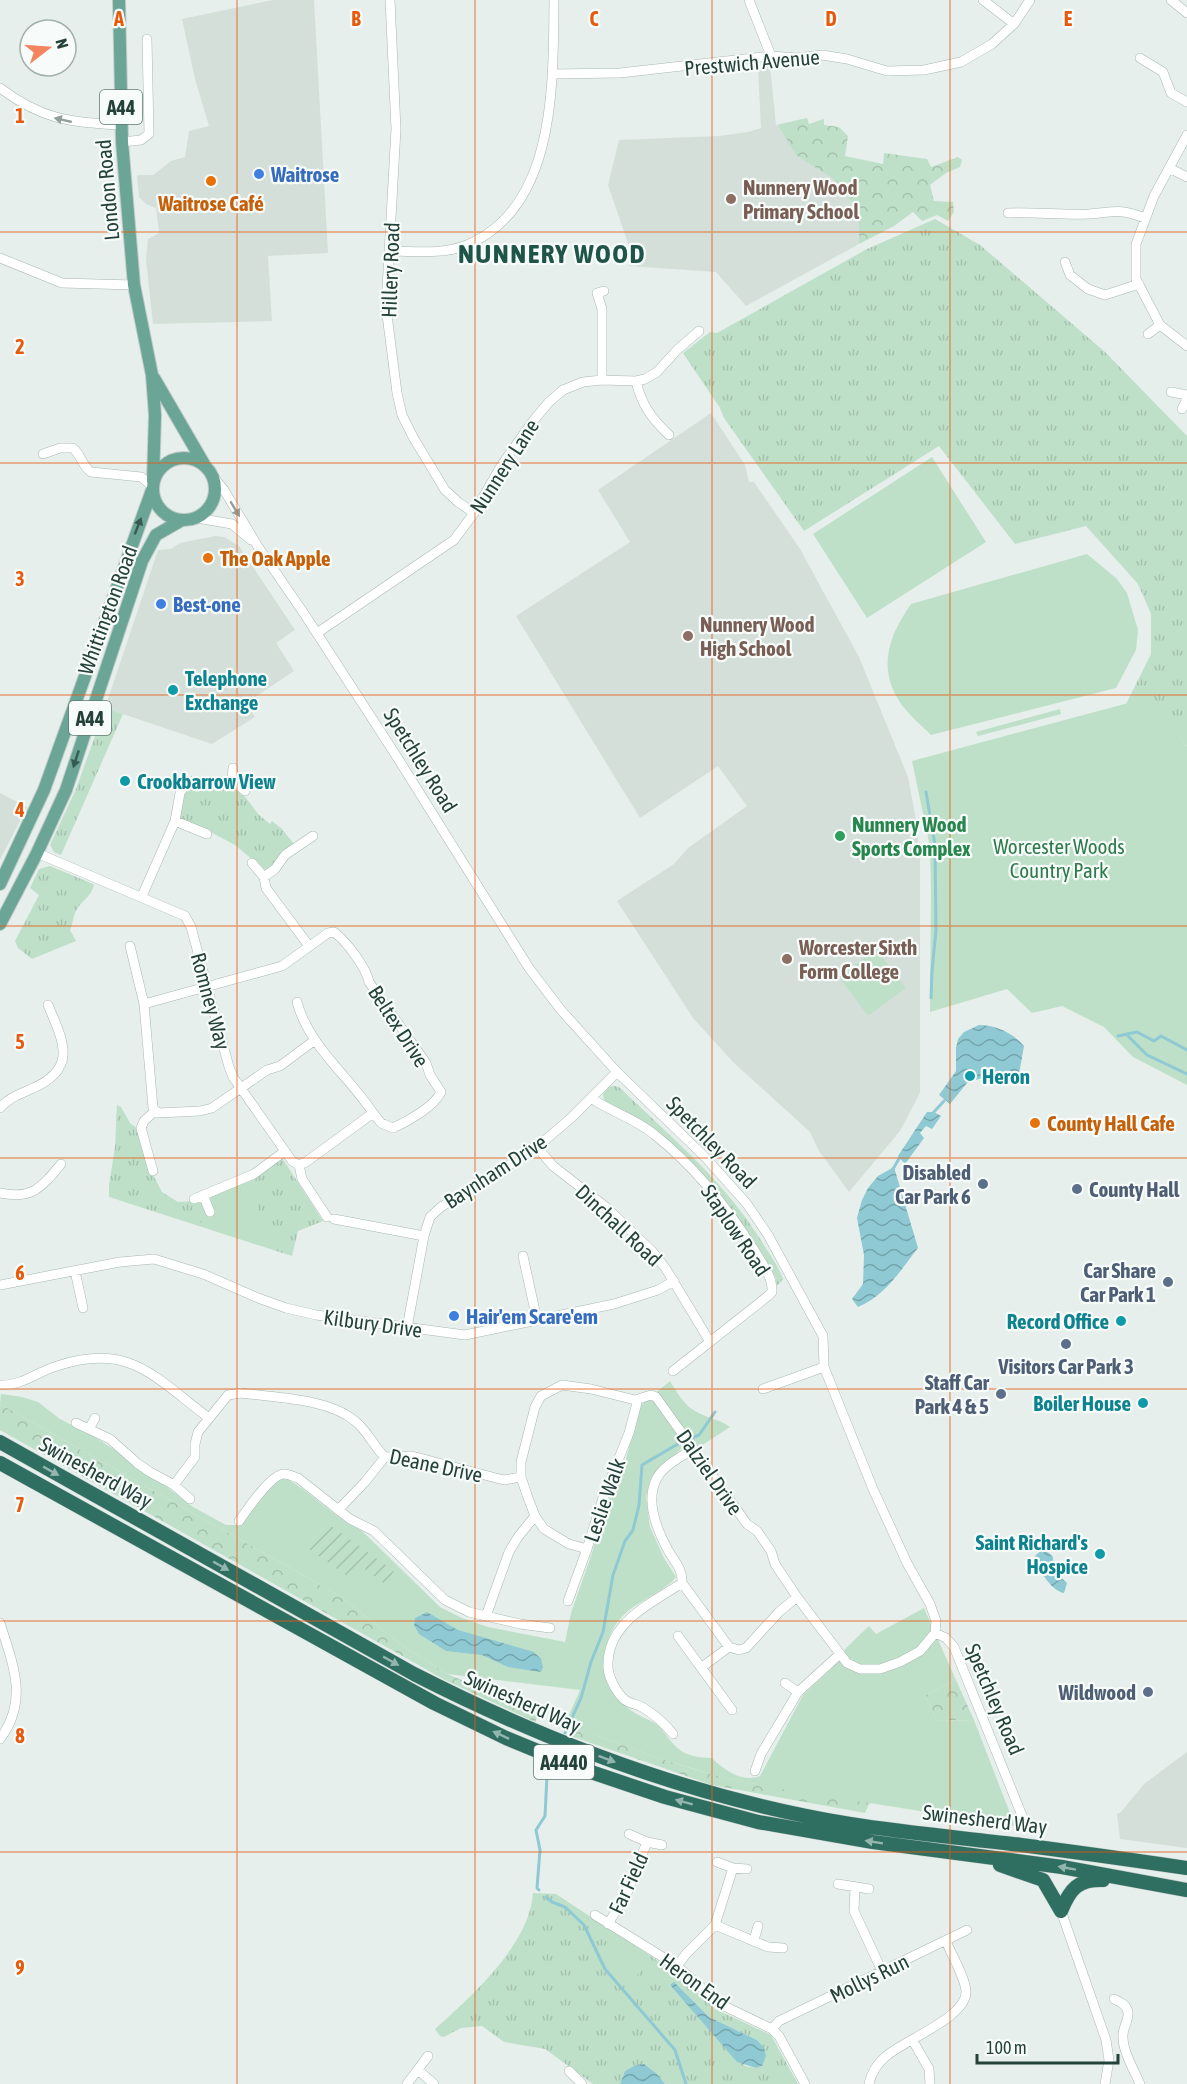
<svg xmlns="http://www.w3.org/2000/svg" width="1187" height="2084" font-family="'Asap Condensed',sans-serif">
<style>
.built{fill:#d4dfda}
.grass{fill:url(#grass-tufts);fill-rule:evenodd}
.forest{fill:url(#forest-crowns)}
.park{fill:#bfe0c8}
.garden{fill:url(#garden-furrows)}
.water{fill:url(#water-waves)}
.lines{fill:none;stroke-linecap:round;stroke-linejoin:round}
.stream{stroke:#8ec9d4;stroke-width:3}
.minor-casing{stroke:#a8b8b2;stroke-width:10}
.major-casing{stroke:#c2cac8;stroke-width:14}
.highway-casing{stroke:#c2cac8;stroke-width:15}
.minor{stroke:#fff;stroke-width:9}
.major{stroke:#6aa596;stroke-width:12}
.highway{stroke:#2f6f62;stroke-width:14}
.oneway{fill:#92a09c}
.oneway2{fill:#365b51}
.oneway3{fill:#93b5ae}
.grid{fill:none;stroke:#e8590c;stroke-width:1.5;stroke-opacity:0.55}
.shop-dot{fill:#3f7fe0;stroke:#f7fbf9;stroke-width:2}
.food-dot{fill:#e8710a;stroke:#f7fbf9;stroke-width:2}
.education-dot{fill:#8d6e63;stroke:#f7fbf9;stroke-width:2}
.culture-dot{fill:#0f9aa8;stroke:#f7fbf9;stroke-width:2}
.leisure-dot{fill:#2e9e5b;stroke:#f7fbf9;stroke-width:2}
.service-dot{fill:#5c6f8a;stroke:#f7fbf9;stroke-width:2}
.labels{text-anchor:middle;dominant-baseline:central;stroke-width:4.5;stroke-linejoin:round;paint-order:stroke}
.shield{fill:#f7fbf9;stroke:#637a73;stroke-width:1.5}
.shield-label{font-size:20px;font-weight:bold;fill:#24423a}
.street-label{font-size:21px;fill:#24423a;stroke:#f7fbf9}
.shop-label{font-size:21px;font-weight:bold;fill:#366cbe;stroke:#f7fbf9;text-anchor:start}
.education-label{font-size:21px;font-weight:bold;fill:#785e54;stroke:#f7fbf9;text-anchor:start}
.food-label{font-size:21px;font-weight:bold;fill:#c56008;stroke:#f7fbf9;text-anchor:start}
.culture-label{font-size:21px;font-weight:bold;fill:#0d838f;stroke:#f7fbf9;text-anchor:start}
.leisure-label{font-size:21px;font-weight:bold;fill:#27864d;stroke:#f7fbf9;text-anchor:start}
.park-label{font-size:21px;fill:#2d7a4b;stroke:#f7fbf9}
.service-label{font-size:21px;font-weight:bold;fill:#4e5e75;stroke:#f7fbf9;text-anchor:end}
.district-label{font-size:27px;font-weight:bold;letter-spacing:1.5px;fill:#1f5548;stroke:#f7fbf9}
.grid-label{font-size:20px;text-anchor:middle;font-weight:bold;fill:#e8590c;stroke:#f7fbf9;stroke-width:4.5;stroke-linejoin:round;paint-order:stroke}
</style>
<defs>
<pattern id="grass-tufts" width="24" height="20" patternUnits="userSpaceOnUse" patternTransform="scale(1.5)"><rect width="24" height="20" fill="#bfe0c8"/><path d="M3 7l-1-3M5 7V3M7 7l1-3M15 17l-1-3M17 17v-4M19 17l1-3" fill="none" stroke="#a4c1ad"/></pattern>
<pattern id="forest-crowns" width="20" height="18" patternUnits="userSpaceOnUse" patternTransform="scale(1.5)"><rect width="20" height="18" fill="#bfe0c8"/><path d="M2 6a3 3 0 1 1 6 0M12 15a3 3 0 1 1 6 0" fill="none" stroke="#a4c1ad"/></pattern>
<pattern id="garden-furrows" width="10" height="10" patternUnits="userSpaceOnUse" patternTransform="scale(1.5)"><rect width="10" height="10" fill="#bfe0c8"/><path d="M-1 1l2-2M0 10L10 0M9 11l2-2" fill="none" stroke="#a4c1ad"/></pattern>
<pattern id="water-waves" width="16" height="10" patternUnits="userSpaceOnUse" patternTransform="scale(1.5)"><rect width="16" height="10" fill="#8ec9d4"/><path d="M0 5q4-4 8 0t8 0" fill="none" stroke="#74a5ad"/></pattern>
</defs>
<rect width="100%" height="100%" fill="#e6efeb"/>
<path class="built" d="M273,0H314L328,253L268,256L272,321L153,324L146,260L148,239L159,233L156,208L146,204L139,197L137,175H153L171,161L185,157L189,131L209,126L195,79L182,19Z
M770,66L776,125L802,119L828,175L835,180L859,213V244L746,306L716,272L629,266L630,249L608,185L619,140L719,136L748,132L761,128L758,68Z
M711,413L745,465L749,482H754L800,549L859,657L908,777L916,820L920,859V1093L900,1131L849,1192L819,1151L810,1132L733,1062L693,1018L617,901L674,864L688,848L747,806L718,766L640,818L516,616L630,542L598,490Z
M215,536L224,537L239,546L295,630L276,643L294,671L246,703L255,717L212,744L105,708L158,550L171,549L180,543Z
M0,793L27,807L0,860Z
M1187,1752V1848L1120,1839L1117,1814L1121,1812L1144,1784Z"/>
<path class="grass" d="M935,219L980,245L1105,352L1187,436V746L1147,699L1126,704L1151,654V614L1138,584L1086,526L1015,544L939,446L804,531L724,418L720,408L683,353L710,332L717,333L867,249Z
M105,708L123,714L61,855L54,852L50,845L76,789Z
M196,784L234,787L242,793L259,815L270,824L272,821L282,829L294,844L270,869L265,870L235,845L199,826L179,820C181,804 181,792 196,784Z
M50,866L93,884L94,886C90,898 81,901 76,911C73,916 73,924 70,930L76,941L32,959L18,948L15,941L39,895L30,888L39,869Z
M614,1086L619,1087C671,1137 728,1184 765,1247C772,1257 779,1268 783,1279L779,1284L777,1285L775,1276L770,1268L666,1139L648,1124L607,1104L604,1100L603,1094L609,1087Z
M117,1105L121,1107L130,1123L138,1129L150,1169L162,1192L178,1202L197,1201L202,1203L210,1200L211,1197L282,1158L323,1221L298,1231L292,1256L109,1197V1185L115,1147Z
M533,1893L556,1894L678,1974L715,2009L771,2035L798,2084H665L657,2074L626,2070L620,2084H593L545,2049L504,2042L482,2026L461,2028L444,2037L440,2036L435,2029C471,1997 530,1944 533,1893ZM674,1983L709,2017L757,2040L762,2066L756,2068L745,2066L670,1985Z"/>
<path class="forest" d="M807,118L809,124L824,119V125L839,127L848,136L845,156L883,164L884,153L927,159L931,167L958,157L962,160L960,167L946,173L930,185L934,201L953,202L954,212L948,221L937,215L922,221L913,212L894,226L859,244V213L835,180L796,155L778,125Z
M0,1404L340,1596L403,1646L447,1674L540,1713L535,1722L445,1680L0,1430Z
M956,1680L974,1720L937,1721L925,1695Z
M571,1726C619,1743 667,1763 716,1775C766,1788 818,1794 870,1802L865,1813L712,1785L568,1735Z"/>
<path class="park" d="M932,457L986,542L867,618L813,534Z
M1087,554L1116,578L1127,593L1138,630L1136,650L1116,688L931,735C921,725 909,715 901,704C877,669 888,637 911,604Z
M1147,698L1187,746V1085L1133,1057L1104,1027L1062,1006L1032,1013L1007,989L930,1012L931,891L930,847L912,761Z
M1060,709L1061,714L978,736L976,732Z
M876,949L906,988L868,1016L839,977Z
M251,1185L266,1235L261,1246L200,1225L202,1220L214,1215L217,1211L214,1205L217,1200Z
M670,1381C677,1392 683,1404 695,1411C706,1418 719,1419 730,1427L701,1446L681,1449L652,1476L646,1497L650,1527L664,1558L676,1577C667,1589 642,1600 628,1611C601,1633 595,1678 622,1703C631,1712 642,1717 653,1722C659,1725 662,1730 666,1735C680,1754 689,1757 712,1758C724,1770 742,1783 760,1776L803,1695L831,1669L846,1648L869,1626L876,1634L924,1608L956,1680L925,1695L937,1721L974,1720L1015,1826L768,1787L714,1775L661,1759L565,1724L580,1690L447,1674L403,1646L340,1596L0,1404L1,1394L22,1397L38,1402L60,1419L96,1438L118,1452L147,1476L162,1483L193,1507L226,1525H236L265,1486L284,1477C312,1492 332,1517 361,1530L440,1607L462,1618L488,1627L565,1642L571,1613L592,1553L606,1503L620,1480L641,1405Z
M620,1940L629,1949L642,1970L634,1978L621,1982L611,1968L604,1963L613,1941Z"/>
<path class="garden" d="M327,1523L394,1571L385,1584L363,1568L353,1580L309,1549Z"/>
<path class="water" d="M979,1025C996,1025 1013,1033 1024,1046L1019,1074L999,1081L991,1075L967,1083L950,1104L939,1095L956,1071V1048L958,1039L964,1032Z
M927,1112H934L941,1116L932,1129L926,1126L920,1133L924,1138L905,1164L898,1156Z
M894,1167L918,1248C900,1271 886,1295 858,1307L852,1299L863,1284L864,1255L857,1218L862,1200L868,1188L878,1176Z
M1040,1551L1048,1552L1053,1557L1054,1571L1067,1583L1064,1593C1051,1591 1037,1568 1035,1556Z
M427,1612L458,1630L534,1652L541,1659L543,1667L541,1672L508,1667L482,1655L446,1651L419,1634L414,1625L415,1618Z
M674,1982L709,2017L757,2040L764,2048L766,2056L762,2066L756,2068L737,2062L670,1985Z
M644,2064L657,2074L665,2084H620L625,2071L636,2065Z"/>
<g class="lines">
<path class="stream" d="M926,792L935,845L936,930L932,971L931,998
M1127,1035L1147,1055L1187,1074
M1118,1036L1137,1032L1154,1041L1161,1036L1187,1050
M933,1113L944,1101
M893,1169L900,1157
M565,1733L581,1698L591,1662L603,1632L613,1575L625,1541L633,1530L639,1505L642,1465L676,1445L699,1435L715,1412
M539,1890L537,1888L540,1850L536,1830L545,1816L547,1776
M546,1897L552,1902L565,1907L584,1925L605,1969L675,2050L686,2084"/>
<defs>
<path id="minor" d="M390,0L396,129L386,307L397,393L402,415L413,437L445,490L458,502L474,513
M749,0L771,56
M983,0L1014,24
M1171,0L1187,13
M1140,58L1163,72L1171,93L1187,102
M553,74L620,73L771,56L797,58L822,55L847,59L887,71L924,70L961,62L992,44L1014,24L1030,0
M0,88C43,120 69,122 121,125
M1187,135L1154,196L1136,244V279L1160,325L1187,346
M122,142L141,140L149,134L147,39
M1169,168L1187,177
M1008,213C1035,212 1062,215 1089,214C1116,212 1118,208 1145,218
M389,251C415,251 442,255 467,245C557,207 553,82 554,0
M0,258L62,283L134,285
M1065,262L1070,275L1088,289L1105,295L1139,284
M1148,334L1160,325
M602,380V309L597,293L604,291
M636,381C641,404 652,419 669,435
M1171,392L1187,395
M1182,409L1187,399
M43,454L60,448H73C81,455 83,467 91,472L141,477L152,486
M211,474L224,490L257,545L305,615L397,757L529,968L561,1010L617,1072L705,1157L747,1204L768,1235L823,1336L824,1367L828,1377L873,1489L907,1563L930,1604L936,1621L935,1633L946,1638L954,1647L1025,1823
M197,518L232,524L251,540
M317,633L454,540L474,513L501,466L533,421L549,402L563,390L583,382L602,380L636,381L645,379L657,372L677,350L699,331
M232,781L233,768
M175,821L207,834
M37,853L185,916L191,927L229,1067L233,1077L292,1161L299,1165L302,1179L327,1217
M252,863L264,877
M142,896L175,821L180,793L185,786L193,781H232L238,785L245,791
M130,946L144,1004
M309,946L266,888L264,877L275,869L285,855L313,836
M297,1002C309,1047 349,1076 373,1113
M591,1098C611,1112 636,1119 655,1135C695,1167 727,1207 754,1250C762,1263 773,1277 772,1292L768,1296L673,1371
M0,1108C8,1098 20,1094 31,1089C79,1069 63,1041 48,1005
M537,1147L553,1166L606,1207L652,1251L666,1269L710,1342
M299,1165L306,1162L373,1113L381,1123L393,1128C407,1122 435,1106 441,1092L430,1075L426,1063L369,982C366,967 346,941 334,932L328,933L282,966L144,1004L153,1108L158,1113L200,1111L212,1108L267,1070L280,1066L315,1040
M153,1171L141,1128L144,1121L155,1111
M0,1193C32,1200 42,1187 61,1164
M203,1195L210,1212
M194,1199L254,1174L285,1151
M334,1219L424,1236
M523,1256L537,1320
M75,1271L83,1308
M0,1285L120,1262L154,1259L203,1274L258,1298L286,1308L316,1315L465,1335L614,1304L658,1290L674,1281
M407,1328L424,1236L430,1217L441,1207L476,1186L537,1147L571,1118L617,1072
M0,1385C22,1386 37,1372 57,1366C130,1342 154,1377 209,1418
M763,1389L824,1367
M76,1423L110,1439L137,1463L150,1472L174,1485L190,1499
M89,1429L95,1418
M174,1485L195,1457V1444L198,1432L228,1395L241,1393C276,1398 328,1398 355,1421C368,1431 373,1446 385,1457L412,1456L496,1478L504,1480L521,1477
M339,1509L365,1482L385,1457
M239,1521C247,1510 271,1474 284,1474C289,1474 294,1477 298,1478L350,1519L374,1531L445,1600L469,1612L520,1624L550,1628
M587,1549L569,1544L544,1529L535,1516L527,1495L521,1477V1462L535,1407L541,1396L562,1385L591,1389L635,1400L651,1395L656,1397L747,1524L757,1531L771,1551L775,1564L797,1597L847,1663L860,1669H880L900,1662L920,1651L935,1633
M682,1583C683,1569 674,1561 668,1550C657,1530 645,1500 657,1478C664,1465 681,1457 693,1449
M682,1583L729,1647
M568,1601L587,1549L603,1498L629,1433L638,1399
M486,1616L509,1552L518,1537L535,1516
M0,1623C13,1665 29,1700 0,1739
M678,1636L732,1710
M702,1667L729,1647L739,1650L746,1648L779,1612L797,1597
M785,1683L798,1692
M673,1734C665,1724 654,1714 642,1707C637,1704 630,1704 625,1700C617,1693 609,1679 608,1668C606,1623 650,1604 682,1583
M755,1771L761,1754L798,1692L840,1654
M647,1842L662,1845
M717,1862L733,1868L747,1869
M838,1884L869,1889
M855,1887L854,1911L882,1971
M1061,1911L1106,2040L1109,2060L1105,2084
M595,1915L677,1966L720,2004L772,2029L779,2036L805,2084
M608,1924L627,1893L647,1842L629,1834
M715,1925L768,1947L783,1948
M754,1940L758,1926
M677,1966L686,1954L715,1925L733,1868
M1114,1999C1120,2002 1126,2004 1128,2012C1129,2020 1123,2027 1123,2035C1122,2050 1134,2070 1140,2084
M772,2029L779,2021L967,1930
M913,2041L929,2069L930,2084
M418,2070L434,2084
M569,2071L582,2084
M407,2084L428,2056
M869,2084C871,2074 877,2064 885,2057C902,2041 966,2018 966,1992C966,1979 951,1954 946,1941"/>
<path id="major" d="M119,0L122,142L134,285L152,375L155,415L153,481
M154,378L204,464
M153 489a31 31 0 1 1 62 0a31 31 0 1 1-62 0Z
M0,884L44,790L152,490
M0,924L37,853L66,790L142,561L156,535L182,520"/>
<path id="highway" d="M0,1442L414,1674C551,1744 697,1799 850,1824C907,1833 964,1838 1021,1845C1076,1852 1132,1860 1187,1868
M0,1463L434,1703L506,1738L579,1768L665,1797L758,1822L873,1842L1062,1867L1187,1890
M1000,1865L1043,1880L1061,1911
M1061,1911C1070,1889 1078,1879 1103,1880"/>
</defs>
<use href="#minor" class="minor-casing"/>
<use href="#major" class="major-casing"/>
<use href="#highway" class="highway-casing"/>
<use href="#minor" class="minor"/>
<use href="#major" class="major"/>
<use href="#highway" class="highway"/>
</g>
<defs><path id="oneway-solid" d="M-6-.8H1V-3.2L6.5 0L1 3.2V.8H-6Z" transform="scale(1.5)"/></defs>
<g class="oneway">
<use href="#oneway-solid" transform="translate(63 120) rotate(-167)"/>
<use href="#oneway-solid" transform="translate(235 509) rotate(59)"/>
</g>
<g class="oneway2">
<use href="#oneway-solid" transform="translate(138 526) rotate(-69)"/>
<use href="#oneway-solid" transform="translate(76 759) rotate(108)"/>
</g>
<g class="oneway3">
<use href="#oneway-solid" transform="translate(51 1471) rotate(29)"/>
<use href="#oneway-solid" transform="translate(221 1566) rotate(29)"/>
<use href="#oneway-solid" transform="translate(391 1661) rotate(29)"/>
<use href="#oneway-solid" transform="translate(501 1735) rotate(-155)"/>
<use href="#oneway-solid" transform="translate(607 1759) rotate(21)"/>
<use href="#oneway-solid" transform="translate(684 1802) rotate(-165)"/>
<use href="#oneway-solid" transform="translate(874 1842) rotate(-171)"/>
<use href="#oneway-solid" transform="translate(1067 1868) rotate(-170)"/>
</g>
<path class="grid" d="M237,0V2084M475,0V2084M712,0V2084M950,0V2084M0,232H1187M0,463H1187M0,695H1187M0,926H1187M0,1158H1187M0,1389H1187M0,1621H1187M0,1852H1187"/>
<g class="shop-dot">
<circle cx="259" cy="174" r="6"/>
<circle cx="161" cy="604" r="6"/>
<circle cx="454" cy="1316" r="6"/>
</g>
<g class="food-dot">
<circle cx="211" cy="181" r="6"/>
<circle cx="208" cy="558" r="6"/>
<circle cx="1035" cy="1123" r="6"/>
</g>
<g class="education-dot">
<circle cx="731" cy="199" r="6"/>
<circle cx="688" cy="636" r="6"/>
<circle cx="787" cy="959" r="6"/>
</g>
<g class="culture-dot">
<circle cx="173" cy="690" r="6"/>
<circle cx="125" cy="781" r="6"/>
<circle cx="970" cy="1076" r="6"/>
<circle cx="1121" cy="1321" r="6"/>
<circle cx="1143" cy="1403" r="6"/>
<circle cx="1100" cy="1554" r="6"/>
</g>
<circle class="leisure-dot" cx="840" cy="836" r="6"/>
<g class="service-dot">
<circle cx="983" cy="1184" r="6"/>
<circle cx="1077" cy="1189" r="6"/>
<circle cx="1168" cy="1282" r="6"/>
<circle cx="1066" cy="1344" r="6"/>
<circle cx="1001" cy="1394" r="6"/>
<circle cx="1148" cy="1692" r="6"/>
</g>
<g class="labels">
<g class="shield">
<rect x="100" y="90" width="42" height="34" rx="4.5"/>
<rect x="69" y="701" width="42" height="34" rx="4.5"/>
<rect x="534" y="1745" width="60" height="34" rx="4.5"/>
</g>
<g class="shield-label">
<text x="121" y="107">A44</text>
<text x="90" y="718">A44</text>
<text x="564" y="1762">A4440</text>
</g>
<g class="street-label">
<text transform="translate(752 62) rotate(-5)">Prestwich Avenue</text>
<text transform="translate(107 190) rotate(-95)">London Road</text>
<text transform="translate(390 270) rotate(-88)">Hillery Road</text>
<text transform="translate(504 466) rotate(-57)">Nunnery Lane</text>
<text transform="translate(107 610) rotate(-70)">Whittington Road</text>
<text transform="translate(421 760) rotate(58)">Spetchley Road</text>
<text transform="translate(211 1001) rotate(75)">Romney Way</text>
<text transform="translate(399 1026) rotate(57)">Beltex Drive</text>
<text transform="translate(712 1142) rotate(46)">Spetchley Road</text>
<text transform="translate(495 1171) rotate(-33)">Baynham Drive</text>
<text transform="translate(619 1225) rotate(43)">Dinchall Road</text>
<text transform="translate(736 1230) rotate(56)">Staplow Road</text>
<text transform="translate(373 1323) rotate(8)">Kilbury Drive</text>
<text transform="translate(436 1465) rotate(12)">Deane Drive</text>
<text transform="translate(96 1472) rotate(29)">Swinesherd Way</text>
<text transform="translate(710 1472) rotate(55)">Dalziel Drive</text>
<text transform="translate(604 1500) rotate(-71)">Leslie Walk</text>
<text transform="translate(995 1699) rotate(67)">Spetchley Road</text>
<text transform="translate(523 1701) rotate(24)">Swinesherd Way</text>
<text transform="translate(985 1819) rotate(7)">Swinesherd Way</text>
<text transform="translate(628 1883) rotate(-65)">Far Field</text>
<text transform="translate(869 1978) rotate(-26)">Mollys Run</text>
<text transform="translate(695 1981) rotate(36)">Heron End</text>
</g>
<g class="shop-label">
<text x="271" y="174">Waitrose</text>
<text x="173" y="604">Best-one</text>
<text x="466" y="1316">Hair'em Scare'em</text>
</g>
<g class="education-label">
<text x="743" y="187">Nunnery Wood<tspan x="743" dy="24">Primary School</tspan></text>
<text x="700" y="624">Nunnery Wood<tspan x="700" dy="24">High School</tspan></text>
<text x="799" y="947">Worcester Sixth<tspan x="799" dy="24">Form College</tspan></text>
</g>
<g class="food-label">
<text x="211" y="203" text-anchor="middle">Waitrose Café</text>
<text x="220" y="558">The Oak Apple</text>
<text x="1047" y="1123">County Hall Cafe</text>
</g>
<g class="culture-label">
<text x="185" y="678">Telephone<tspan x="185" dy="24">Exchange</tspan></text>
<text x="137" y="781">Crookbarrow View</text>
<text x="982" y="1076">Heron</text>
<text x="1109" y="1321" text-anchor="end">Record Office</text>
<text x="1131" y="1403" text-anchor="end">Boiler House</text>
<text x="1088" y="1542" text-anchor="end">Saint Richard's<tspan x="1088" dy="24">Hospice</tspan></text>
</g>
<g class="leisure-label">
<text x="852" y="824">Nunnery Wood<tspan x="852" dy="24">Sports Complex</tspan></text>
</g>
<g class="park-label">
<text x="1059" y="846">Worcester Woods<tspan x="1059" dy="24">Country Park</tspan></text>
</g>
<g class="service-label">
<text x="971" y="1172">Disabled<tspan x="971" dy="24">Car Park 6</tspan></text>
<text x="1089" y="1189" text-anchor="start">County Hall</text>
<text x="1156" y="1270">Car Share<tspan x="1156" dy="24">Car Park 1</tspan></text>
<text x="1066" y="1366" text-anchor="middle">Visitors Car Park 3</text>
<text x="989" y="1382">Staff Car<tspan x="989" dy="24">Park 4 &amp; 5</tspan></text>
<text x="1136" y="1692">Wildwood</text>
</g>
<g class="district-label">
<text x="552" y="253">NUNNERY WOOD</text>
</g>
</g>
<g class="grid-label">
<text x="119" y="26">A</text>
<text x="356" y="26">B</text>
<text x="594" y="26">C</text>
<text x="831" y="26">D</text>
<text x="1068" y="26">E</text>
<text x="20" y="123">1</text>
<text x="20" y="354">2</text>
<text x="20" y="586">3</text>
<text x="20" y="817">4</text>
<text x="20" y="1049">5</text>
<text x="20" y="1280">6</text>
<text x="20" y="1512">7</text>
<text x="20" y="1743">8</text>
<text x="20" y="1975">9</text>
</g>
<g transform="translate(48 48) rotate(73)"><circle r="28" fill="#f7fbf9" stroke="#a3b1ad" stroke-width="1.5"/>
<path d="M0-4.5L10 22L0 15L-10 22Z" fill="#f4845f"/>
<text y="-9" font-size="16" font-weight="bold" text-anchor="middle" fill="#24423a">N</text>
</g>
<path d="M977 2054v9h141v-9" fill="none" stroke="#24423a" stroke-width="3"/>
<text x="986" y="2054" font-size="18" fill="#24423a" stroke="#f7fbf9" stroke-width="4.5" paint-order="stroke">100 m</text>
</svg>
